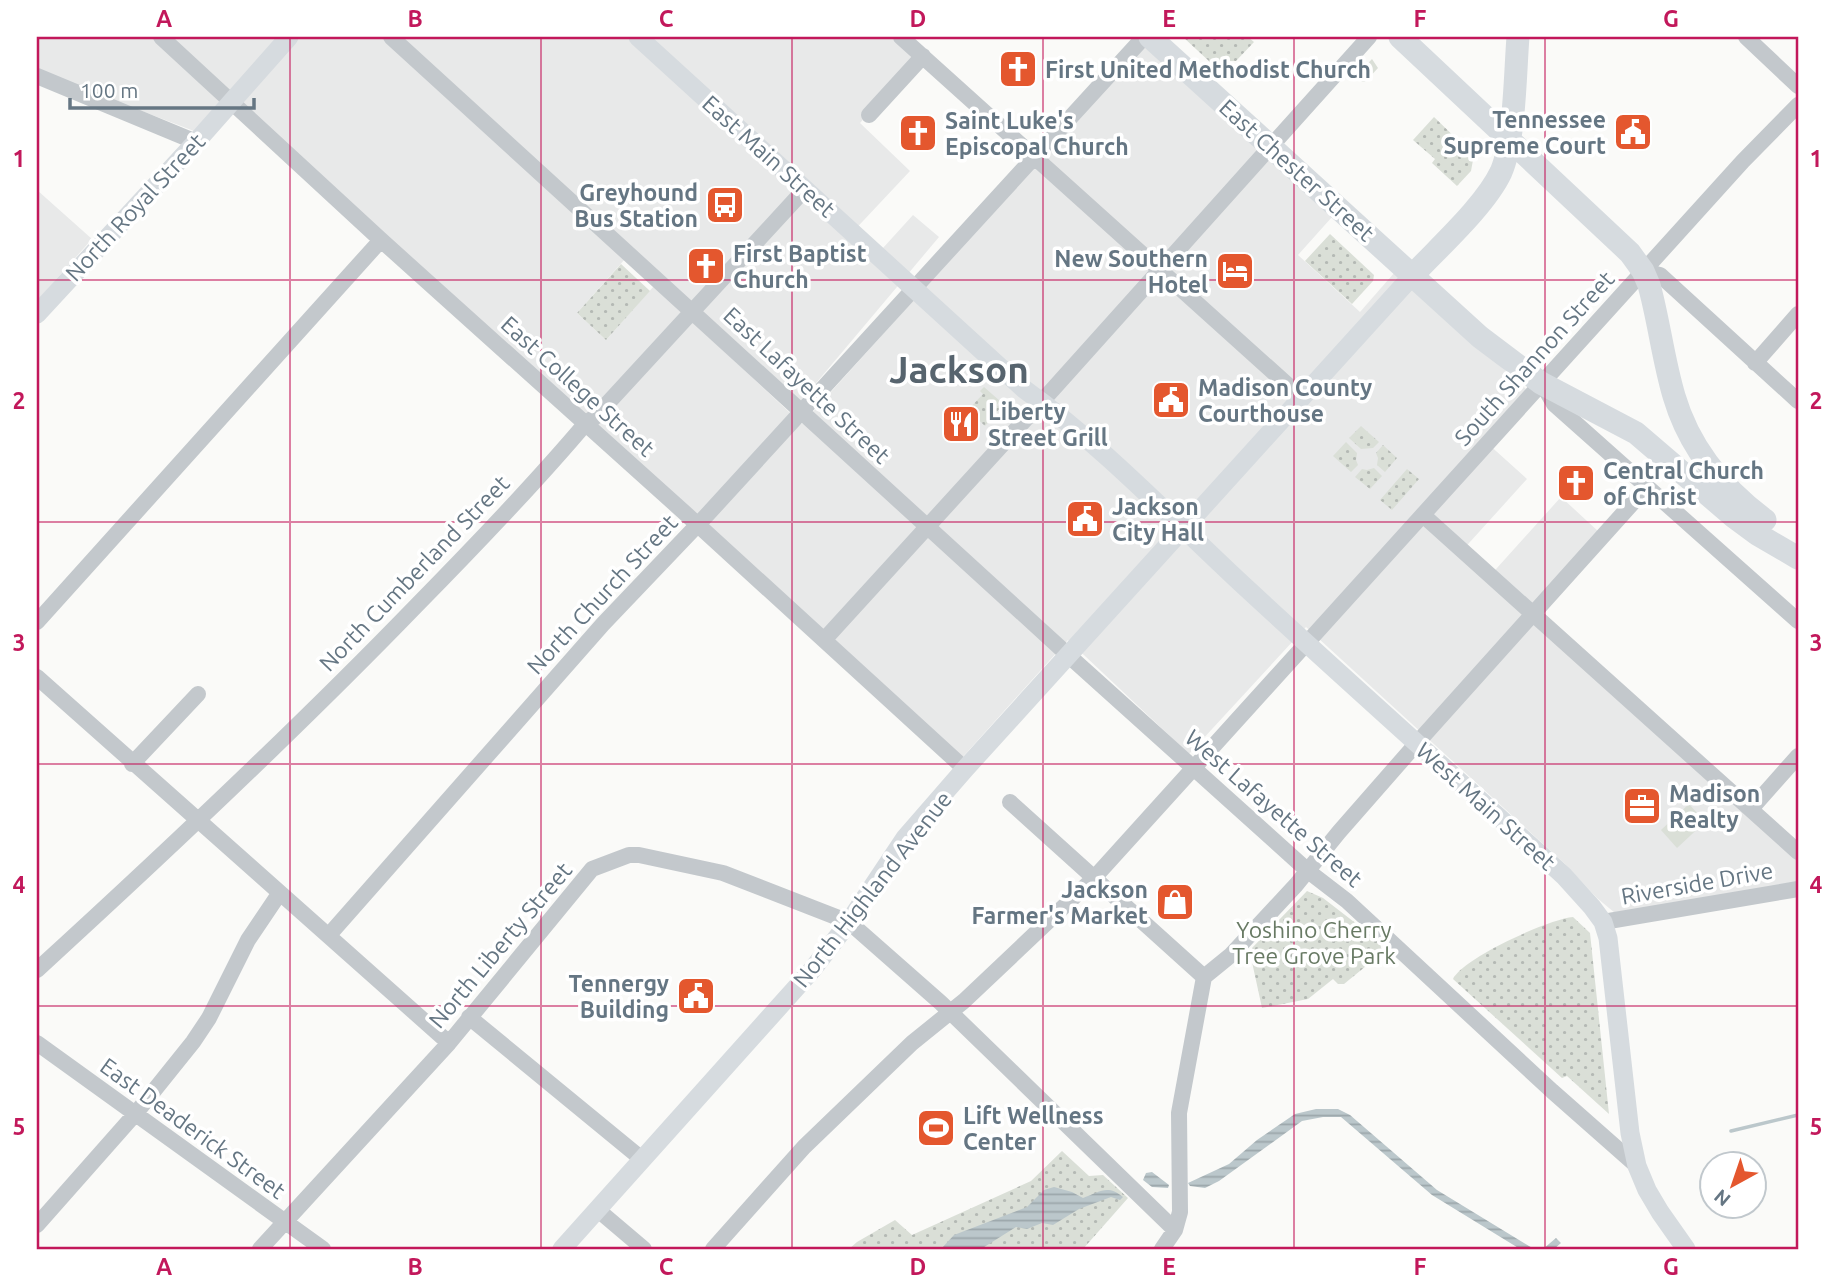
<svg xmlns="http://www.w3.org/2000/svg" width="1835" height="1286" font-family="Ubuntu,sans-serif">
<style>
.built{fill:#e8e9e9}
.grass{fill:url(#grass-dots)}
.pitch{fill:#dadfd7}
.water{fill:url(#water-rules)}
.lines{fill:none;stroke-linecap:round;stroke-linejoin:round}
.stream{stroke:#bbc7cb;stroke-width:3.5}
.minor{stroke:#c3c8cc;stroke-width:16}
.major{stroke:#d6dbdf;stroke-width:19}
.highway{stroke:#d6dbdf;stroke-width:23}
.grid{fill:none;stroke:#c2185b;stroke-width:2;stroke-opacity:0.55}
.labels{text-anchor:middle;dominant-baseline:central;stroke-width:7;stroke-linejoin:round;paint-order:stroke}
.poi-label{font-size:23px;font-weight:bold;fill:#657683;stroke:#fff;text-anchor:start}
.street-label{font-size:23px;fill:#657683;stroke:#fff}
.park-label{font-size:23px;fill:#687a64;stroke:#fff}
.town-label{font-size:37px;font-weight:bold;fill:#57646e;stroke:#fff}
.neatline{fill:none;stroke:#c2185b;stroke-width:2.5}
.grid-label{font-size:23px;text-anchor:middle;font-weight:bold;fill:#c2185b}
</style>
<defs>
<pattern id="grass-dots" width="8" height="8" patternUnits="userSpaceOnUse" patternTransform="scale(1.75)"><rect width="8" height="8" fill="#dadfd7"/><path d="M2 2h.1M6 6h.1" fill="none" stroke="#b4b9b4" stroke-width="1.8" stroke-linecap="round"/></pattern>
<pattern id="water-rules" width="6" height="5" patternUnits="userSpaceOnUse" patternTransform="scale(1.75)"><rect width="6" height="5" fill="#bbc7cb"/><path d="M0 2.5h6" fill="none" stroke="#9ca6aa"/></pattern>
</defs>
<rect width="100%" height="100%" fill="#fafaf8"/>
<path class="built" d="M37,37H894L918,59L860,123L910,171L848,237L873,259L913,215L939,237L801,401L633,250L577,313L606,340L654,286L802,424L1145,43L1332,217L1298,255L1360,312L1395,272L1526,389L1486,442L1527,479L1460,553L1488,578L1561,497L1599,532L1528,616L1798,858V885L1615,913L1597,898L1564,863L1306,627L1189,754L1068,640L961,759L228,93L194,131L37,71Z
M37,190L92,239L37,301Z"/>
<path class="grass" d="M1183,37H1248L1254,42L1236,61H1229L1223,67L1227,72L1224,75Z
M1372,59L1378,68L1366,81L1362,82L1357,75Z
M1434,117L1464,146L1473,160L1471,171L1457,186L1432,163L1435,159L1413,140Z
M1330,234L1374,275L1373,281L1352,304L1305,261Z
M621,264L650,291L606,340L577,313Z
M984,387L1000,401L997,405L1000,408L985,426L968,410L983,394L980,391Z
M1361,426L1379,442L1373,448L1361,449L1349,438Z
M1346,442L1357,453L1356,460L1358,465L1351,472L1333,456Z
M1383,445L1397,458L1385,472L1377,465L1378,458L1376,453Z
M1374,468L1382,476L1370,489L1355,477L1362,469L1367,470Z
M1407,469L1419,479L1392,510L1380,500Z
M1307,891L1323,898L1380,942L1382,953L1344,984H1338L1333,979L1308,999L1262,1008L1252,962V948Z
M1573,917L1590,933L1609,1114L1567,1076L1562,1078L1453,979C1463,958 1549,919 1573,917Z
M1062,1151L1089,1176L1103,1175L1128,1198L1083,1249H849L857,1242L895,1220L912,1235L1031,1181Z"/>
<path class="pitch" d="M1689,804L1705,822L1677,848L1661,830Z"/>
<path class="water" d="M1316,1109H1338L1350,1115L1437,1190L1534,1249H1543L1556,1238L1561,1243L1554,1249H1520L1432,1195L1341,1117H1323L1302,1121L1219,1181L1205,1188L1190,1186L1188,1183L1229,1164L1257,1140L1295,1114Z
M1152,1172L1169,1185L1168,1188L1152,1187L1143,1180L1146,1173Z
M1054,1187L1072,1192L1083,1198C1100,1192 1107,1184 1123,1197L1120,1200L1111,1197L1079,1209L1053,1225L1042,1223L1027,1229L1016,1227L981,1249H941L954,1235L1027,1207L1044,1190Z"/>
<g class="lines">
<path class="stream" d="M1731,1131L1798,1115"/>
<path class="minor" d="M161,37L381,240L686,514L965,769
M391,37L1068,655L1308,871L1347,901L1552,1091L1637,1166
M901,37L1301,397
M1746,37L1798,86
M37,76L196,142
M869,115L923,56
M1643,271L1660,275L1798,401
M1755,363L1798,314
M1543,385L1554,404L1798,621
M1424,516L1798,852
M37,622L381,240
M824,640L1054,388L1369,37
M37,677L449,1043
M132,764L198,694
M1010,802L1204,977
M1751,809L1798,756
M1603,922L1798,889
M329,935L603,624L706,516L1144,37
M37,970C166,852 294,732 416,606C474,547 532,487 586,423L595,417L805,189
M1204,977L1231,955L1296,885L1339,832L1417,743L1646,488
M469,1017L643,1160
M37,1043L323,1249
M598,1210L644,1249
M37,1225L136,1113L193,1042L209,1018L248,940L279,894
M260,1249L449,1043L592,869L629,855H639L723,873L849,922L941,1003L1175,1230
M713,1249L804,1147L912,1043L964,1001L1094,878L1743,161L1798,105
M1162,1249L1175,1230L1180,1212L1179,1113L1204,977"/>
<path class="major" d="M638,37L1024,389C1103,446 1171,518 1242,584C1348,682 1457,779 1564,876L1592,907L1603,922L1608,938L1630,1133L1637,1166L1647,1190L1660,1212L1686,1249
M37,314L196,142L289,37
M562,1249L812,970L849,922L905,838L965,769L1413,275"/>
<path class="highway" d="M1150,37L1480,337L1541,383L1636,433L1734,517L1757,534L1798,558
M1400,37L1630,253L1643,271L1649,285C1659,321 1663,359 1674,396C1689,447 1722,488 1765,520
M1413,275C1439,247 1485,206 1501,172C1515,140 1515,73 1518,37"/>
</g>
<path class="grid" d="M290,37V1249M541,37V1249M792,37V1249M1043,37V1249M1294,37V1249M1545,37V1249M37,280H1798M37,522H1798M37,764H1798M37,1006H1798"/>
<defs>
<symbol id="church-square" viewBox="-11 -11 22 22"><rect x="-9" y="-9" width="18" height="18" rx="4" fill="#e4572e" stroke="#fff"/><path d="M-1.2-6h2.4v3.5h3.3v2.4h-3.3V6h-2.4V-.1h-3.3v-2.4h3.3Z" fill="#fff"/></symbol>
<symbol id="civic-square" viewBox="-11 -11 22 22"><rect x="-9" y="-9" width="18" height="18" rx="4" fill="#e4572e" stroke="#fff"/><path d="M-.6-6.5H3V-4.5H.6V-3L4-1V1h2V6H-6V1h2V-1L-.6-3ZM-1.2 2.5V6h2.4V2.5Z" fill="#fff"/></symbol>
<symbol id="bus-square" viewBox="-11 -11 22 22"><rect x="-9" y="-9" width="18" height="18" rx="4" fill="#e4572e" stroke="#fff"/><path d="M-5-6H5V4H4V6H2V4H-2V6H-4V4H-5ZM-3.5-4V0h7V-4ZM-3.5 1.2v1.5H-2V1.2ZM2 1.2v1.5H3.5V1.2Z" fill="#fff"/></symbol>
<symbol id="hotel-square" viewBox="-11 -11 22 22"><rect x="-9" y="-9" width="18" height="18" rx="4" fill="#e4572e" stroke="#fff"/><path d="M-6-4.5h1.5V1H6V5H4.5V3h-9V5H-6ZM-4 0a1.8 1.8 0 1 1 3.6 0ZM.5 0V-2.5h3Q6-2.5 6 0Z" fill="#fff"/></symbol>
<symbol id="restaurant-square" viewBox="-11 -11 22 22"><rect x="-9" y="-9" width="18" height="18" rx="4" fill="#e4572e" stroke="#fff"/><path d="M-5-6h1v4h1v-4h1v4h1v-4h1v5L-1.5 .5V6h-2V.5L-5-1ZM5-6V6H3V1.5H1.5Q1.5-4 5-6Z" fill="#fff"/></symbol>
<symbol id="office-square" viewBox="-11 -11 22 22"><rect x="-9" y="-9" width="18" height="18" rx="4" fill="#e4572e" stroke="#fff"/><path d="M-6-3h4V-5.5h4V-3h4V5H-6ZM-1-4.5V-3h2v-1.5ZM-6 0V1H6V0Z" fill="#fff"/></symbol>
<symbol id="shop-square" viewBox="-11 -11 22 22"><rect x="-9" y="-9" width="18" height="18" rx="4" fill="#e4572e" stroke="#fff"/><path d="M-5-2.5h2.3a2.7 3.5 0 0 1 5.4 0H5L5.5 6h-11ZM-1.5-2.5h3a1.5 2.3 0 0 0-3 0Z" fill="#fff"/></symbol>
<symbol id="stadium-square" viewBox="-11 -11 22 22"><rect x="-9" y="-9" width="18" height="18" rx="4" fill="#e4572e" stroke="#fff"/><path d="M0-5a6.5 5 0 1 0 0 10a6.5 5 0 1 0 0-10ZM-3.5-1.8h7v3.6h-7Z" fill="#fff"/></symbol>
</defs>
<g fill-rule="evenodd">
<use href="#church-square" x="996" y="47" width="44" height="44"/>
<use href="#civic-square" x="1611" y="110" width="44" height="44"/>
<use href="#church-square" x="896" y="111" width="44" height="44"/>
<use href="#bus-square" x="703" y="183" width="44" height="44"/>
<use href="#church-square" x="684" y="244" width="44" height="44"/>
<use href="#hotel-square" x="1213" y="249" width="44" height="44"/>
<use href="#civic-square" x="1149" y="378" width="44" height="44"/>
<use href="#restaurant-square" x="939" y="402" width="44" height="44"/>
<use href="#church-square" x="1554" y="461" width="44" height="44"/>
<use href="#civic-square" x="1063" y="497" width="44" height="44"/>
<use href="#office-square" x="1620" y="784" width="44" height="44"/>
<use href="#shop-square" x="1153" y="880" width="44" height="44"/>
<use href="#civic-square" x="674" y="974" width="44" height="44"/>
<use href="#stadium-square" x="914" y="1106" width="44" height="44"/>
</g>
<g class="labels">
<g class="poi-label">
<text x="1045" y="69">First United Methodist Church</text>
<text x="1606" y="119" text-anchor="end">Tennessee<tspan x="1606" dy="26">Supreme Court</tspan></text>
<text x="945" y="120">Saint Luke's<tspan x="945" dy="26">Episcopal Church</tspan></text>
<text x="698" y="192" text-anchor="end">Greyhound<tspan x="698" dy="26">Bus Station</tspan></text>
<text x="733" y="253">First Baptist<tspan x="733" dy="26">Church</tspan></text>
<text x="1208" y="258" text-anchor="end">New Southern<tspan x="1208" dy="26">Hotel</tspan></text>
<text x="1198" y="387">Madison County<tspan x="1198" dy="26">Courthouse</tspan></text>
<text x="988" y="411">Liberty<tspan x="988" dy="26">Street Grill</tspan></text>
<text x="1603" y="470">Central Church<tspan x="1603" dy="26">of Christ</tspan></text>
<text x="1112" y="506">Jackson<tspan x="1112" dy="26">City Hall</tspan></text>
<text x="1669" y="793">Madison<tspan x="1669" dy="26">Realty</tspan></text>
<text x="1148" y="889" text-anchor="end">Jackson<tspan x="1148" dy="26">Farmer's Market</tspan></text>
<text x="669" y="983" text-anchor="end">Tennergy<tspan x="669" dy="26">Building</tspan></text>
<text x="963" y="1115">Lift Wellness<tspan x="963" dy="26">Center</tspan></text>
</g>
<g class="street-label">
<text transform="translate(769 156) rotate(42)">East Main Street</text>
<text transform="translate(1297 170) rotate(42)">East Chester Street</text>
<text transform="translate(135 207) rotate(-47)">North Royal Street</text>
<text transform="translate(1534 358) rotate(-48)">South Shannon Street</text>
<text transform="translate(807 385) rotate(43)">East Lafayette Street</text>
<text transform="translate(578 386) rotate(42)">East College Street</text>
<text transform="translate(414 573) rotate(-46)">North Cumberland Street</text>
<text transform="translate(602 594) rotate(-47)">North Church Street</text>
<text transform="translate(1486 806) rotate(42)">West Main Street</text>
<text transform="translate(1274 808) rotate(41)">West Lafayette Street</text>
<text transform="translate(1697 883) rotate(-10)">Riverside Drive</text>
<text transform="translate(872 889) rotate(-52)">North Highland Avenue</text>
<text transform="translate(500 945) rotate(-50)">North Liberty Street</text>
<text transform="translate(193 1128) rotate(36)">East Deaderick Street</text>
</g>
<g class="park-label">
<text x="1314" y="929">Yoshino Cherry<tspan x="1314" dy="26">Tree Grove Park</tspan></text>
</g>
<g class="town-label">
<text x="959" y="369">Jackson</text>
</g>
</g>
<rect width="1835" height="1286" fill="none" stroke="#ffffff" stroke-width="77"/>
<g transform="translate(1733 1185) rotate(220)"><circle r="33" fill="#ffffff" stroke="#c1c8cd" stroke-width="2"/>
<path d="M0-5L12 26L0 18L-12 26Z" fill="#e4572e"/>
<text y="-10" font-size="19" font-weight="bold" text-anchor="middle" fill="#657683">N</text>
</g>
<path d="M70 98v10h184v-10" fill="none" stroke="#657683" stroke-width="3.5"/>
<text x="80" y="98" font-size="21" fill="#657683" stroke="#ffffff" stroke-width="5" paint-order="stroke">100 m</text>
<rect x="38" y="38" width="1759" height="1210" class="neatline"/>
<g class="grid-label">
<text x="164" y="27">A</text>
<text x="415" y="27">B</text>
<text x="666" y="27">C</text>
<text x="918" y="27">D</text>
<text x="1169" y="27">E</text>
<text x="1420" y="27">F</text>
<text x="1671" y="27">G</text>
<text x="19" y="167">1</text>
<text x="1816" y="167">1</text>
<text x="19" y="409">2</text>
<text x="1816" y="409">2</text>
<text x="19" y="651">3</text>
<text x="1816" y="651">3</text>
<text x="19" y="893">4</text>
<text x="1816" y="893">4</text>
<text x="19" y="1135">5</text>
<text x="1816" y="1135">5</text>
<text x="164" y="1275">A</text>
<text x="415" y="1275">B</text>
<text x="666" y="1275">C</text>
<text x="918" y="1275">D</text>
<text x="1169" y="1275">E</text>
<text x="1420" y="1275">F</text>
<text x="1671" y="1275">G</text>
</g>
</svg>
